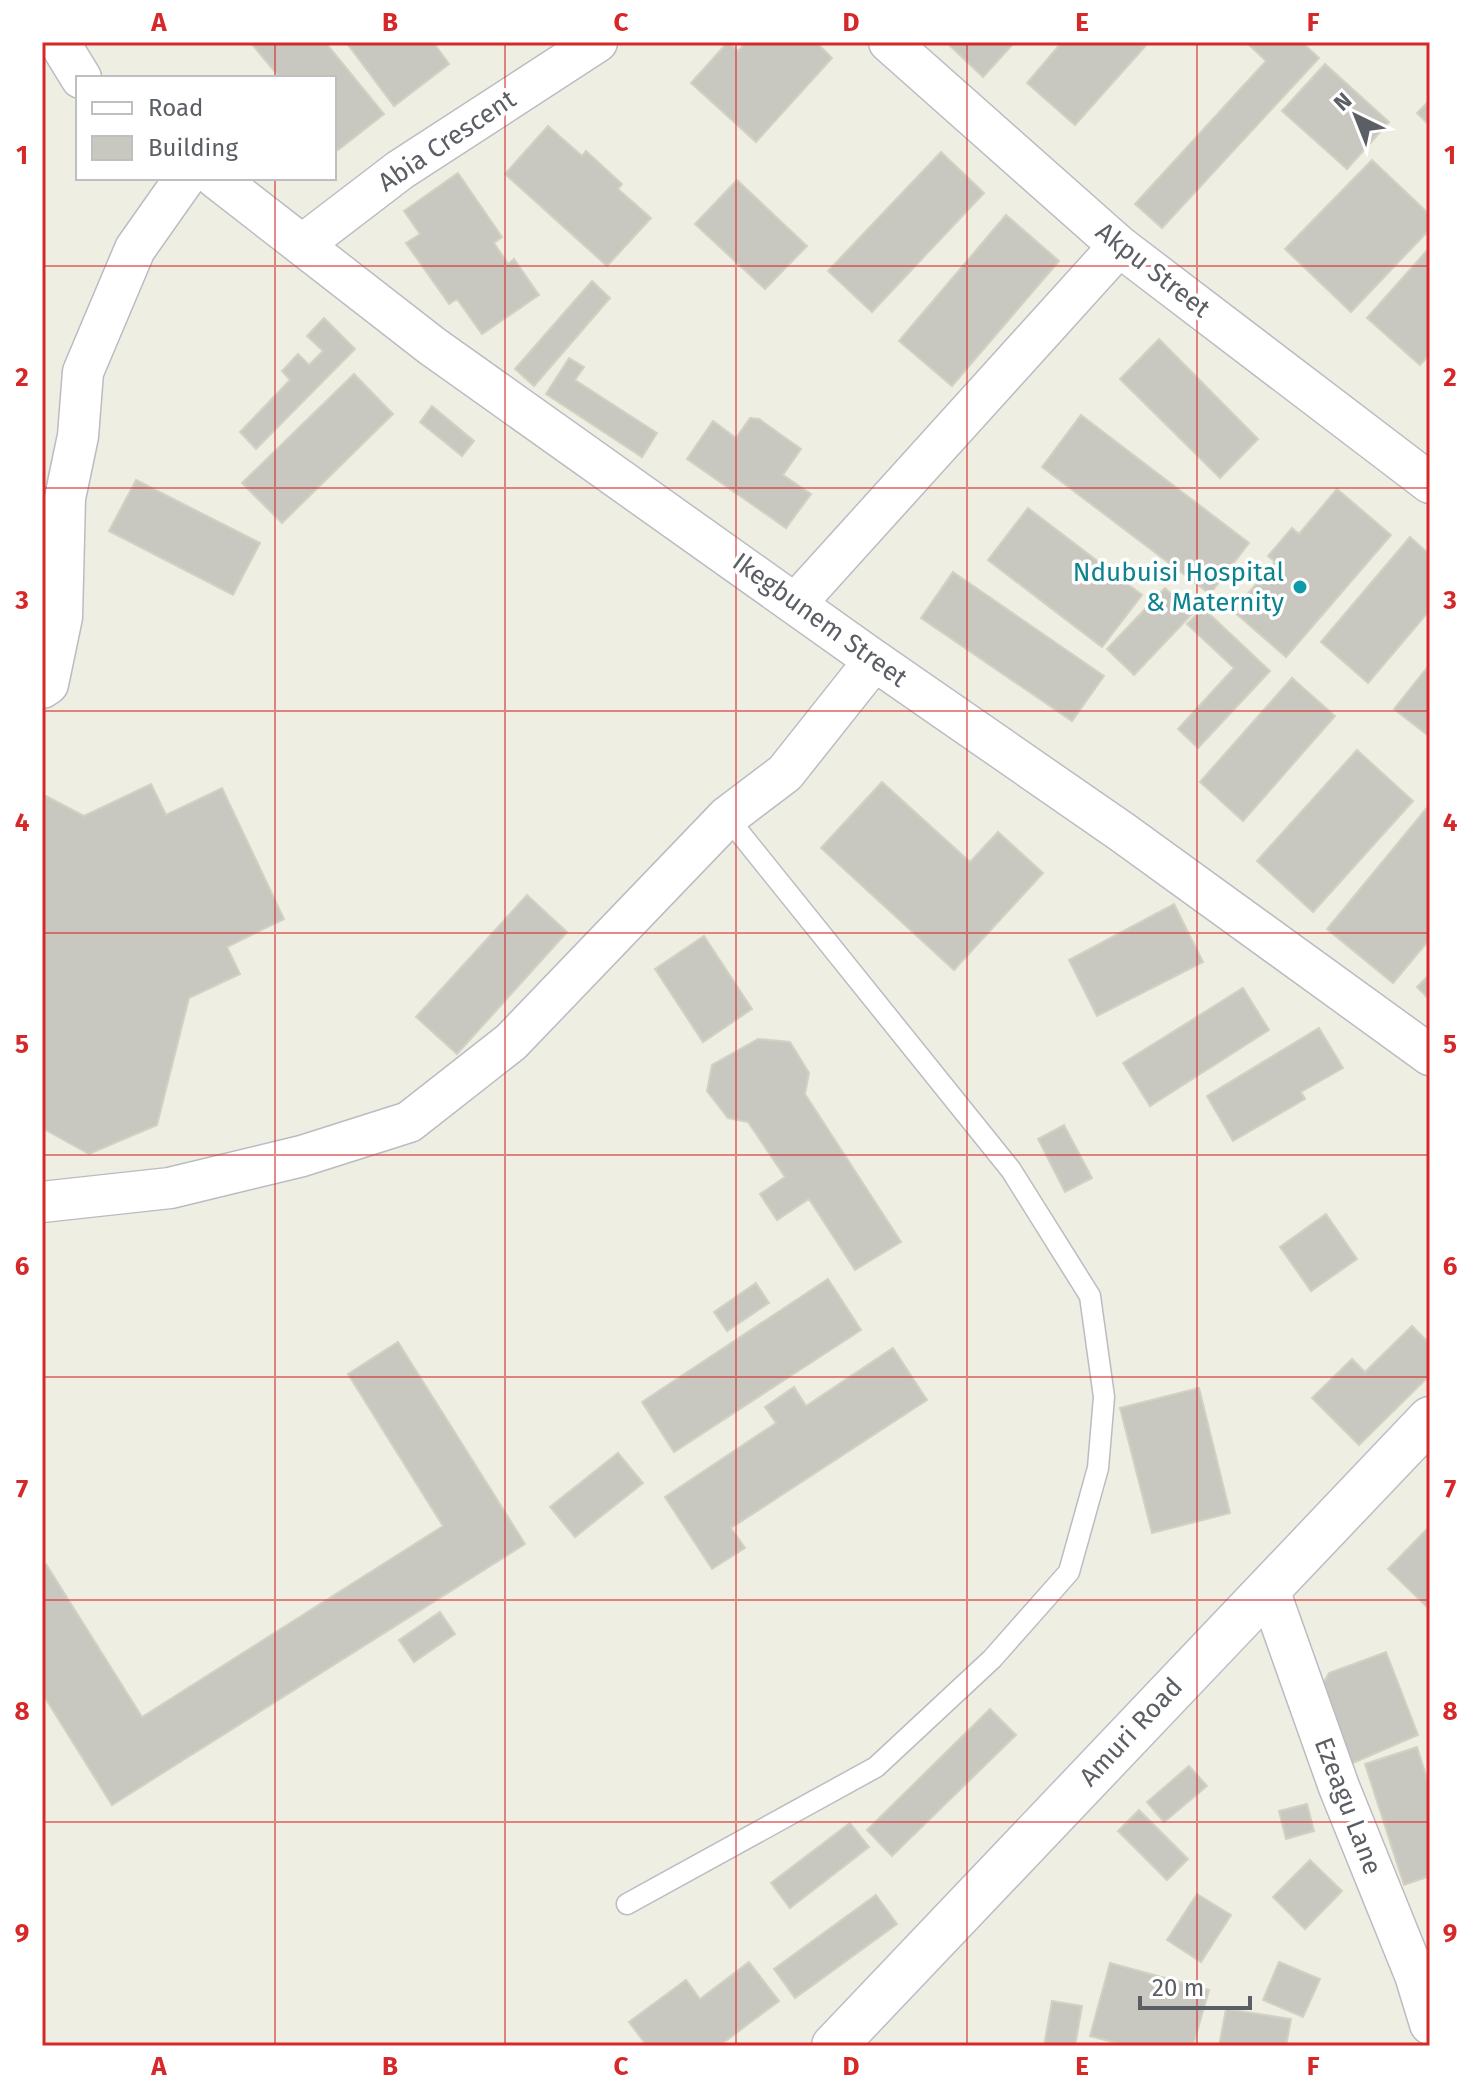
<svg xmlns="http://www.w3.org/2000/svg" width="1472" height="2088" font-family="'Fira Sans',sans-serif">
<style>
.building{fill:#c9c8c0;stroke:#d3d1c1;stroke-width:2}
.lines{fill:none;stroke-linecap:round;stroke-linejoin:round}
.lane-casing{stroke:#bbbcc2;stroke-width:23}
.street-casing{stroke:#bbbcc2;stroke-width:43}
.secondary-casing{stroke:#bcbec5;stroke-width:47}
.lane{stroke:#fff;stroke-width:20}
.street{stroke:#fff;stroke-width:40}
.secondary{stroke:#fff;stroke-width:44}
.grid{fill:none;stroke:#d62828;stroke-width:2;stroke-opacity:0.55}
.culture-dot{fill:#0f9aa8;stroke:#fff;stroke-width:3}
.labels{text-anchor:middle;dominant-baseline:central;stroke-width:7;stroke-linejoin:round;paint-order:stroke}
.street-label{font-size:26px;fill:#5b5e64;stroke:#fff}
.culture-label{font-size:26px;fill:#0d838f;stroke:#fff;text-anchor:end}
.neatline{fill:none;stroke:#d62828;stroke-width:3}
.grid-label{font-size:26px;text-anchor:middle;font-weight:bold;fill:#d62828}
</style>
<rect width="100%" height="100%" fill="#eeeee3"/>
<path class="building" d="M250,42H325L384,114L338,150L334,145V78H280Z
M346,42H433L449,64L394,106Z
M728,42L738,51L746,42H816L832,58L756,142L691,83Z
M946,42H1015L983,77Z
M1062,42H1149L1075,125L1027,83Z
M1246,42H1302L1319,58L1162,228L1135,204L1266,61Z
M1325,64L1389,122L1347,169L1282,111Z
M1430,100V126L1417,113Z
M548,126L582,156L586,151L622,184L618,189L651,218L607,266L505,174Z
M941,152L984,193L872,312L828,271Z
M1372,160L1430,215V229L1351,312L1285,249Z
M458,173L502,237L494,243L508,264L514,259L539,295L482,334L457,299L449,304L406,243L420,234L404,211Z
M737,180L807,246L765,289L695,224Z
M1006,215L1059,261L952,386L899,341Z
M1430,247V354L1420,365L1367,318Z
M592,281L610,298L534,386L515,369Z
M324,318L355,349L256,449L240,432L290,380L282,371L298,354L309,365L323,351L307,336Z
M1159,339L1258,439L1220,478L1120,379Z
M569,358L584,367L575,380L657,433L642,457L546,394Z
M354,374L393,414L282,523L242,483Z
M432,406L474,441L462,456L420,422Z
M1081,415L1249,543L1210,594L1042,467Z
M750,418L759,419L801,449L783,475L811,494L786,528L687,459L713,421L736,438Z
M136,480L260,543L233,595L109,531Z
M1337,489L1391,535L1286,657L1233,611L1275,562L1268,556L1292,528L1299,534Z
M1028,508L1142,595L1102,647L988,560Z
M1410,537L1430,555V610L1368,683L1321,642Z
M953,572L1104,676L1072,721L921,618Z
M1165,588L1192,614L1134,675L1107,649Z
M1203,608L1270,671L1198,748L1178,729L1234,668L1187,624Z
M1430,664V737L1394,709Z
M1292,678L1335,716L1243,821L1200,782Z
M1357,750L1413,801L1313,912L1257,861Z
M882,782L970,862L998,832L1043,873L954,970L821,848Z
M151,784L166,815L222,788L284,919L227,947L240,974L189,998L157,1125L89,1154L42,1128V794L84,816Z
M1430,804V939L1393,983L1327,929Z
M527,895L567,932L457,1054L416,1017Z
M1174,904L1203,962L1097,1016L1069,960Z
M704,936L752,1009L703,1042L655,969Z
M1430,974V1000L1417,987Z
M1243,988L1269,1030L1150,1106L1123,1063Z
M1319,1028L1343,1068L1301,1092L1305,1099L1233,1141L1207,1096Z
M758,1039L790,1042L809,1073L805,1094L901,1242L855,1270L809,1199L777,1220L760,1194L785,1177L748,1122L728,1118L707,1091L712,1065Z
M1064,1125L1092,1178L1065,1192L1038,1139Z
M1326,1214L1357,1259L1311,1291L1280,1247Z
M828,1279L861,1330L674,1452L642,1402Z
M756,1283L769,1303L727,1331L714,1312Z
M1412,1326L1430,1344V1375L1359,1445L1312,1398L1352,1359L1365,1372Z
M398,1342L525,1544L112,1805L42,1693V1566L46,1564L142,1717L443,1526L348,1374Z
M893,1348L927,1400L731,1528L745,1548L712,1569L665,1497L776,1423L765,1407L794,1387L806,1406Z
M1199,1388L1230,1513L1152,1533L1120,1408Z
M618,1453L643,1483L575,1537L550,1507Z
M1430,1526V1610L1388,1569Z
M440,1612L455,1634L414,1662L399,1640Z
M1386,1652L1418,1735L1346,1766L1319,1691L1329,1673Z
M990,1709L1016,1735L892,1856L867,1830Z
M1417,1747L1430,1788V1876L1404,1885L1365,1764Z
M1189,1766L1207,1786L1164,1822L1147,1802Z
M1307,1804L1314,1831L1286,1839L1279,1811Z
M1139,1810L1188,1859L1167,1880L1118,1831Z
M850,1823L869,1847L790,1908L771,1883Z
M1310,1860L1342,1891L1305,1929L1273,1897Z
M1197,1894L1231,1915L1201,1962L1167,1940Z
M876,1895L897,1924L795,1998L774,1969Z
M749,1962L779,2001L719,2046H647L629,2022L686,1980L700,1999Z
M1279,1962L1320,1979L1303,2017L1263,2000Z
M1110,1963L1209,1990L1193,2046H1127L1090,2036Z
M1052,2001L1082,2006L1075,2046H1044Z
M1226,2009L1291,2019L1286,2046H1219Z"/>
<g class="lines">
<defs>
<path id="lane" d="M627,1904L876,1767L992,1659L1069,1572L1098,1468L1104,1397L1090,1296L1011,1170L727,817"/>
<path id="street" d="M59,42L81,78
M889,42L1119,246L1430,483
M216,178L432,346L868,656L1122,832L1430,1055
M302,245L400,170L597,42
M797,602L1119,246
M42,688L48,684L62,617L65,498L78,436L83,372L135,249L185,178
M42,1202L170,1188L302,1156L409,1122L511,1042L727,817L785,773L870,666L868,656
M1268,1587L1339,1787L1415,1975L1430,2024"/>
<path id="secondary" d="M834,2046L1430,1419"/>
</defs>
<use href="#lane" class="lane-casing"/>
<use href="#street" class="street-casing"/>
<use href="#secondary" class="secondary-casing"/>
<use href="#lane" class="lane"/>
<use href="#street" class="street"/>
<use href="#secondary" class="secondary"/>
</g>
<path class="grid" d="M275,42V78M505,42V2046M736,42V2046M967,42V2046M1197,42V2046M275,178V2046M42,266H1430M42,488H1430M42,711H1430M42,933H1430M42,1155H1430M42,1377H1430M42,1600H1430M42,1822H1430"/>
<circle class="culture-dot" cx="1300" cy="587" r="8"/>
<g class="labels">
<g class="street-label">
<text transform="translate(447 141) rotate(-34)">Abia Crescent</text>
<text transform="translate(1153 270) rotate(38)">Akpu Street</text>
<text transform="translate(820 620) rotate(36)">Ikegbunem Street</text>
<text transform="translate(1131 1732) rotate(-47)">Amuri Road</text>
<text transform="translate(1348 1806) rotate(69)">Ezeagu Lane</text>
</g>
<g class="culture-label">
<text x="1284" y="572">Ndubuisi Hospital<tspan x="1284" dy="30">&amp; Maternity</tspan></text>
</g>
</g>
<rect width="1472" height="2088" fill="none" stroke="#ffffff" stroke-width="88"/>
<rect x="76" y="76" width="260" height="104" fill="#ffffff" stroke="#bdbfc1" stroke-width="2"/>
<rect x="92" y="102" width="40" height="12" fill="#ffffff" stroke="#bdbfc1" stroke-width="2"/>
<text x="148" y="116" font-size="24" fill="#5b5e64">Road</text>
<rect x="92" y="136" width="40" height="24" fill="#c9c8c0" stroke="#bdbfc1" stroke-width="2"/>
<text x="148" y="156" font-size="24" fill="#5b5e64">Building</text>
<g transform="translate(1356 116) rotate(317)" stroke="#ffffff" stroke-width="6" paint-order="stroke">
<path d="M0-6L14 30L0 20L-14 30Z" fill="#5b5e64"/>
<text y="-12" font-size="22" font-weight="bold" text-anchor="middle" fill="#5b5e64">N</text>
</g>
<path d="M1140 1996v12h110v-12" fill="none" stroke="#5b5e64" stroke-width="4"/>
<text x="1152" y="1996" font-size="24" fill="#5b5e64" stroke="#ffffff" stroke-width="6" paint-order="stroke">20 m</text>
<rect x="44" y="44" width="1384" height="2000" class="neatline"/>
<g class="grid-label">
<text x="159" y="31">A</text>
<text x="390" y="31">B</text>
<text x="621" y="31">C</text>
<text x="851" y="31">D</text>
<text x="1082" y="31">E</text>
<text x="1313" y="31">F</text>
<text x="22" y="164">1</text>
<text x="1450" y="164">1</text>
<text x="22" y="386">2</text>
<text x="1450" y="386">2</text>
<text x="22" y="609">3</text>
<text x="1450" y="609">3</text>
<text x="22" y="831">4</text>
<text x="1450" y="831">4</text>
<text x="22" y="1053">5</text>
<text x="1450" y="1053">5</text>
<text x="22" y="1275">6</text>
<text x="1450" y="1275">6</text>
<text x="22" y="1498">7</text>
<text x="1450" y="1498">7</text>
<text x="22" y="1720">8</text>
<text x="1450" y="1720">8</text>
<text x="22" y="1942">9</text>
<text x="1450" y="1942">9</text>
<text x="159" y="2075">A</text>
<text x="390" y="2075">B</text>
<text x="621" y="2075">C</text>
<text x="851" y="2075">D</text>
<text x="1082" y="2075">E</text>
<text x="1313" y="2075">F</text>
</g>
</svg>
